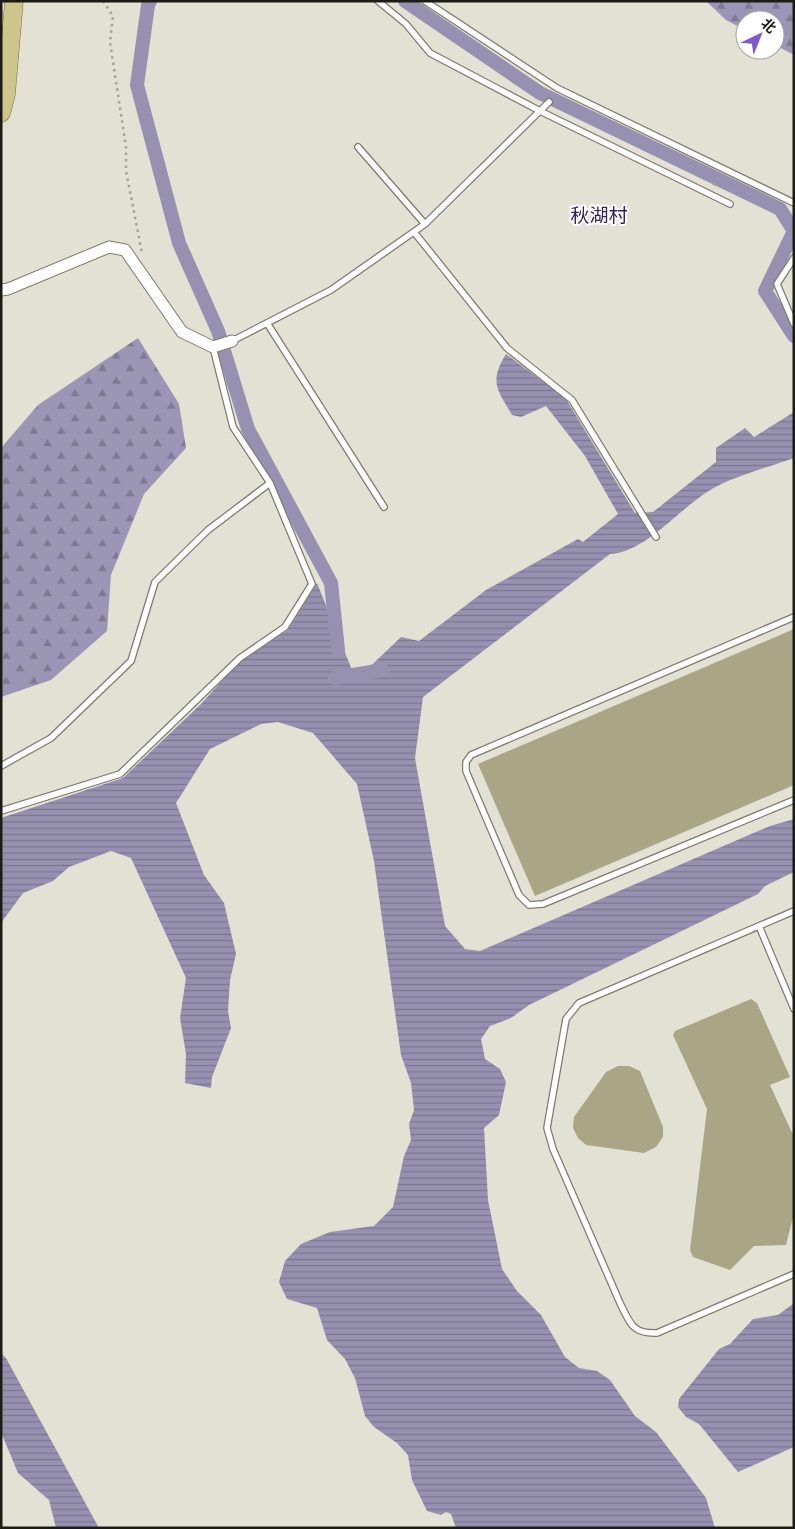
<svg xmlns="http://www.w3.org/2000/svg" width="795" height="1529" font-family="'DejaVu Sans','Noto Sans SC',sans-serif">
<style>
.forest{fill:url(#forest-firs)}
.water{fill:url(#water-rules)}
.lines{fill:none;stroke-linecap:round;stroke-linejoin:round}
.canal{stroke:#9791b1;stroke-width:14}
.building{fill:#aaa685}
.lane-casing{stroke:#7d7b6f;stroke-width:8}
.street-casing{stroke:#7d7b6f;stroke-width:13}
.primary-casing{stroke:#7a7131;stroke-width:19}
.path{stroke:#a3a297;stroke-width:2.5;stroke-dasharray:2.5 4;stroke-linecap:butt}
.lane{stroke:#fff;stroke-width:5.5}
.street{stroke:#fff;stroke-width:11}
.primary{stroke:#cdc58c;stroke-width:18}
.labels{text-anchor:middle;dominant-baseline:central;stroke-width:4;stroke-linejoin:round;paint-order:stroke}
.quarter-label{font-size:19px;fill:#33215c;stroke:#fff}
</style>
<defs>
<pattern id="forest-firs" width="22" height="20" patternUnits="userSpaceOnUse" patternTransform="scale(1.25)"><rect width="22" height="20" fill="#9c96b6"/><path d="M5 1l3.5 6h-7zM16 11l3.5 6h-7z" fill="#7e7a93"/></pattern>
<pattern id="water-rules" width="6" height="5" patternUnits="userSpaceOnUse" patternTransform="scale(1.25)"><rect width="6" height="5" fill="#9791b1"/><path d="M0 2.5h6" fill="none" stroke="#7a768f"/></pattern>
</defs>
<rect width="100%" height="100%" fill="#e2e1d3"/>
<path class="forest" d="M706,1H794V55L775,45V20H745V30L726,20Z
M138,338L179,404L186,448L144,494L111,575L107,631L51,680L1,697V448L38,405Z"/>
<path class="water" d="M506,354L566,399L635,513L653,512L716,462V448L745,428L754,437L794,412V458C769,467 734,476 712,489C680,507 647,552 610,554L423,697L415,758L445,926L465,949L480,951L770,826L794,819V872L765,886L758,894L529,1005L511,1018L490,1026L481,1039L485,1059L500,1069L506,1082L499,1115L484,1128L488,1200L502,1269L517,1291L541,1315L565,1357L579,1368L597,1371L610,1380L635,1416L656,1432L706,1498L715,1528H456L451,1514L446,1512L441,1515L427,1511L412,1480L408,1455L397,1443L374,1427L365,1416L355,1378L345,1359L327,1340L317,1308L287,1299L279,1282L285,1261L301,1244L330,1232L374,1226L393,1207L404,1156L411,1140L409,1124L414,1110L411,1083L401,1055L374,861L357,784L313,733L278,722L261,724L210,749L176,803L204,875L224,903L236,954L230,980L228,1011L231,1028L212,1077L211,1088L185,1083L186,1054L180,1018L186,978L131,858L111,851L69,867L53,881L23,893L1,923V818L123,778L201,704L241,660L288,630L317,583L356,680L401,637L419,641L486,590L578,539L583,542L618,514L585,456L546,406L521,417L512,415C497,389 489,382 506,354Z
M794,1303V1447L738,1472L699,1424L686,1417L678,1407L679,1399L719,1349L730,1344L753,1319L778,1315Z
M1,1353L6,1358L99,1528H56L49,1500L18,1473L1,1432Z"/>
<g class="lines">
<path class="canal" d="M150,1L148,5L137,85L179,243L218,331L248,429L331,583L338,650
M405,1L540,93L780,209L794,231
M794,231L765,291L794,336
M335,678L383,670"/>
</g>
<path class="building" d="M794,629V785L535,896L478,764Z
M751,999L757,1003L790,1077L770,1085L794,1137V1213L786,1245L754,1246L730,1270L693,1257L690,1250L707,1109L673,1035L675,1031Z
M618,1066H629L640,1071L663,1127V1137L656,1147L644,1153L586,1145L578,1138L573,1128L574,1117L606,1072Z"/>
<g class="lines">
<defs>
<path id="lane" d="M378,1L406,24L430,53L540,111L730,204
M425,1L557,88L794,203
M358,147L425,224
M414,232L507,348L572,400L656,537
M794,258L777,284L794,324
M267,323L384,507
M232,341L331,290L425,224L549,102
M794,617L471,755L466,762V771L519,895L529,905L543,904L794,800
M1,766L51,738L131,661L155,582L208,530L270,483
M1,811L120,774L240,658L285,627L312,584L270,483L233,427L213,347
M794,911L579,1003L566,1019L547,1128L553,1149L620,1303C630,1323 632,1334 657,1333L794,1274
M759,926L794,1009"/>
<path id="street" d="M1,290L8,289L109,247L125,250L182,332L213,347L232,341"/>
<path id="primary" d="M1,113L6,94L14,1"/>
</defs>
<use href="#lane" class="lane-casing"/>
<use href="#street" class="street-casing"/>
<use href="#primary" class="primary-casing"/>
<path class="path" d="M103,1L113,16L110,42L126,147V171L142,253
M713,185L720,176"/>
<use href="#lane" class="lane"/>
<use href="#street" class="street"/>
<use href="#primary" class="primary"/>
</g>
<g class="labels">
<g class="quarter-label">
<text x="599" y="215">秋湖村</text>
</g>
</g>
<rect width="795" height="1529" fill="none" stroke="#1c1c17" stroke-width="5"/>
<g transform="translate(760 35) rotate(43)"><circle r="24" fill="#ffffff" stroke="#a4a4a2"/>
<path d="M0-4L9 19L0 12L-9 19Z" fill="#7f59d3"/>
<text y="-8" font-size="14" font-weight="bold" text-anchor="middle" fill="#1c1c17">北</text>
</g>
</svg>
